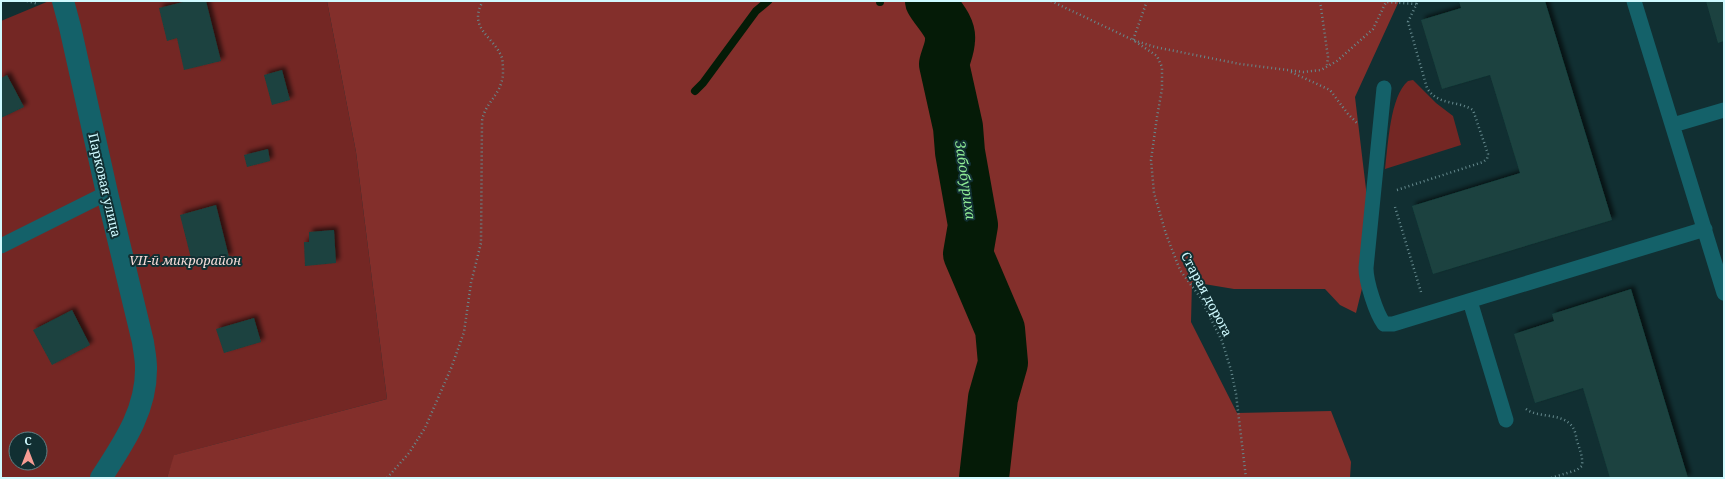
<svg xmlns="http://www.w3.org/2000/svg" width="1725" height="479" font-family="'Noto Serif',serif">
<style>
.green{fill:#742724;fill-rule:evenodd}
.forest{fill:#832f2b}
.lines{fill:none;stroke-linecap:round;stroke-linejoin:round}
.stream{stroke:#051b07;stroke-width:8}
.river{stroke:#051b07;stroke-width:50}
.building{fill:#1a433f;filter:url(#shadow)}
.path{stroke:#668a8e;stroke-width:2.5;stroke-dasharray:1 3;stroke-linecap:butt}
.lane{stroke:#146169;stroke-width:15}
.street{stroke:#146169;stroke-width:22}
.labels{text-anchor:middle;dominant-baseline:central;stroke-width:4;stroke-linejoin:round;paint-order:stroke}
.street-label{font-size:13px;fill:#cffaff;stroke:#112f32}
.park-label{font-size:13px;font-style:italic;fill:#f6dcd9;stroke:#112f32}
.water-label{font-size:14px;font-style:italic;fill:#8feb95;stroke:#112f32}
</style>
<defs>
<filter id="shadow"><feDropShadow dx="3.5" dy="-3.5" stdDeviation="2" flood-color="#0009"/></filter>
</defs>
<rect width="100%" height="100%" fill="#112f32"/>
<path class="green" d="M49,1H327L356,152L387,399L175,455L167,478H1V21ZM16,439H40V463H16Z
M1413,80L1436,103L1453,116L1461,145L1385,169C1388,146 1390,96 1408,81Z"/>
<path class="forest" d="M327,1H1399L1355,97L1366,189V272L1356,313L1340,305L1325,289H1234L1192,282L1191,322L1237,413L1331,411L1351,462L1350,478H167L174,455L387,399L356,152Z"/>
<g class="lines">
<path class="stream" d="M880,2V1
M695,91L703,83L756,11L768,1"/>
<path class="river" d="M930,1C936,12 952,26 950,40C950,48 946,56 944,64L958,127L960,152L973,225L968,254L1000,329L1003,363L993,398L984,478"/>
</g>
<path class="building" d="M187,1H206L221,61L184,70L177,38L167,41L159,8Z
M1459,1H1545L1612,220L1433,274L1412,206L1520,173L1490,75L1442,89L1421,20L1461,8Z
M1706,1H1724V41L1718,43Z
M282,70L290,100L272,105L264,75Z
M7,75L24,107L1,118V78Z
M268,149L270,161L247,167L244,155Z
M216,205L229,257L193,266L180,215Z
M334,230L336,263L305,266L304,242H309V232Z
M1631,289L1688,478H1610L1583,388L1535,403L1514,334L1554,321L1552,314Z
M72,310L90,345L52,365L33,330Z
M254,318L261,342L224,353L216,329Z"/>
<g class="lines">
<path class="path" d="M27,1L38,4
M1051,1L1133,40L1155,47L1240,64L1303,72L1321,70L1337,61L1373,29L1386,2L1417,4
M1147,1L1133,40L1157,56L1162,67V89L1157,117L1151,160L1154,193L1166,234L1180,270L1200,297L1222,341L1231,370L1236,394L1246,478
M1320,1L1328,57L1327,65
M1291,72L1330,90L1348,114L1358,124
M1397,190L1483,162L1487,159L1488,154L1473,110C1457,100 1438,106 1427,88L1408,22L1418,1
M1395,207L1421,292
M1526,409C1538,418 1559,413 1570,424C1575,428 1576,436 1577,441C1580,450 1583,457 1582,466L1577,470L1551,478
M387,478L409,453L425,428L452,366L464,332L471,283L481,243L482,121C485,102 501,96 503,74C503,69 503,63 502,58C494,36 467,29 483,1"/>
<path class="lane" d="M1634,1L1724,293
M1384,88L1366,268C1366,282 1376,313 1384,324H1393L1705,229
M1673,125L1724,110
M1,246L107,193
M1470,301L1506,420"/>
<path class="street" d="M63,1L70,27L107,193L143,342C144,350 146,359 146,367C147,410 123,444 101,478"/>
</g>
<g class="labels">
<g class="street-label">
<text transform="translate(105 185) rotate(77)">Парковая улица</text>
<text transform="translate(1207 294) rotate(62)">Старая дорога</text>
</g>
<g class="park-label">
<text x="185" y="260">VII-й микрорайон</text>
</g>
<g class="water-label">
<text transform="translate(966 180) rotate(82)">Забобуриха</text>
</g>
</g>
<rect width="1725" height="479" fill="none" stroke="#cffaff" stroke-width="4"/>
<g transform="translate(28 451)"><circle r="19" fill="#112f32" stroke="#5d8084"/>
<path d="M0-3L7 15L0 10L-7 15Z" fill="#f59c93"/>
<text y="-6" font-size="11" font-weight="bold" text-anchor="middle" fill="#cffaff">С</text>
</g>
</svg>
